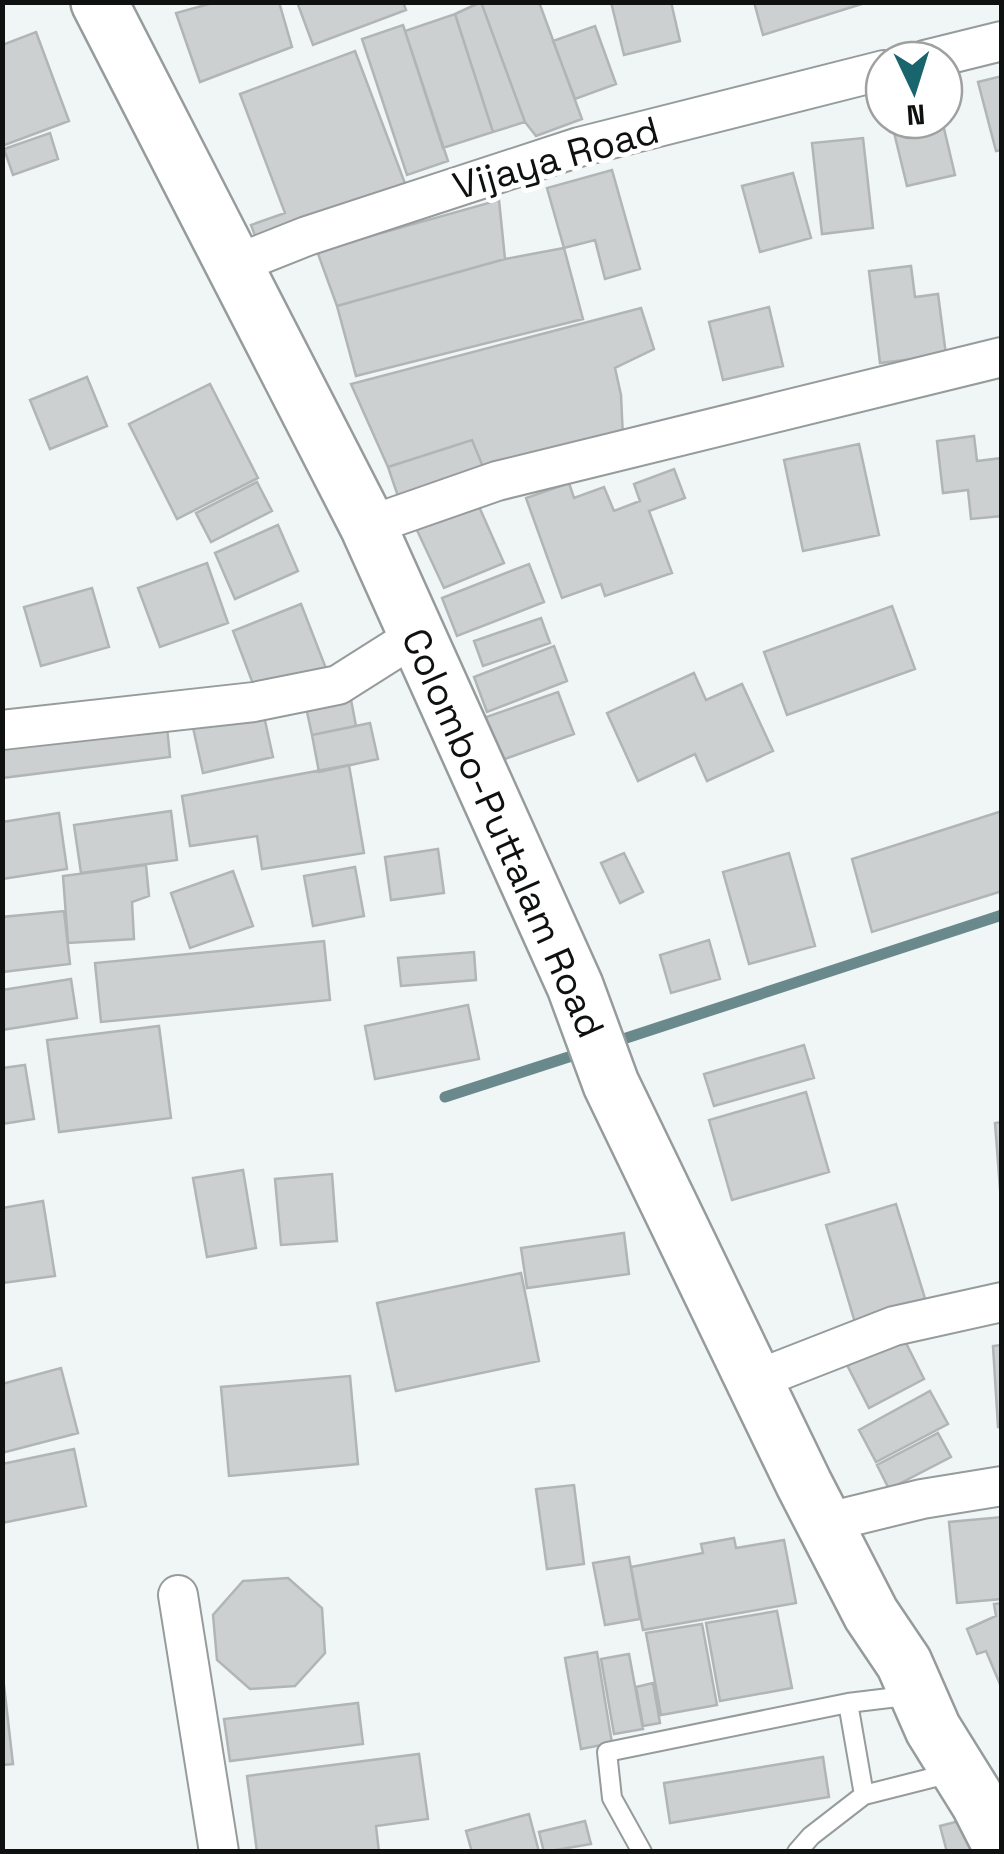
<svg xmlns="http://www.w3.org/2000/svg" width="1004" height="1854" font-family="'Space Grotesk',sans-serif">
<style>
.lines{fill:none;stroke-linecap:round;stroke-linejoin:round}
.stream{stroke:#69898c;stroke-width:11}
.building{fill:#ccd0d1;stroke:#b1b5b5;stroke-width:2.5}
.lane-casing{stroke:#969b9b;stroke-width:22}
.street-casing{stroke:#969b9b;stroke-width:42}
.highway-casing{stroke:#969b9b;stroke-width:60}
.lane{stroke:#fff;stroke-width:18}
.street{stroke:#fff;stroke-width:38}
.highway{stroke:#fff;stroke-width:55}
.labels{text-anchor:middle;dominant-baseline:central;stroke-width:10;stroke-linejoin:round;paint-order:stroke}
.street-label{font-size:38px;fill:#0f1111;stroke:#fff}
</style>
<rect width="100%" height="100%" fill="#f0f5f5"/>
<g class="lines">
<path class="stream" d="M611,1043L1002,915
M445,1097L584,1052"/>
</g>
<path class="building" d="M216,2H279L292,47L200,82L176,13Z
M297,2H403L406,10L313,45Z
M481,2L525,122L493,132L455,14Z
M481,2H539L582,119L536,136L525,122Z
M611,2H671L680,41L624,55Z
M754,2H868L763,35Z
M455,14L493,132L443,148L405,31Z
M403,25L448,161L407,175L362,39Z
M595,26L616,84L575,99L553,41Z
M36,32L69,121L2,146V45Z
M355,51L409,194L260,249L251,225L285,213L240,94Z
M1002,76V150L996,151L978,82Z
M891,120H942L955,175L907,186Z
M50,133L58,159L13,175L4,149Z
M863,138L873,228L822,234L812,143Z
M612,170L640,269L605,279L595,240L564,248L547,188Z
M793,173L811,238L760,252L742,186Z
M499,200L505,259L337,306L317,251Z
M564,248L583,319L356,376L337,306L505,259Z
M911,266L915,297L938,294L946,355L880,363L869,271Z
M769,307L783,366L723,380L709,322Z
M641,308L654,349L615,368L621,395L623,438L488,479L472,440L388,467L351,384Z
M87,377L107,426L50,449L30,400Z
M210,384L258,478L177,519L129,424Z
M974,436L977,461L1002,458V516L971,519L968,490L943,493L937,441Z
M472,440L488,479L401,505L388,467Z
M859,444L879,535L803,551L784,460Z
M674,469L685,498L649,511L672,573L605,596L601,584L562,598L526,498L569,483L574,498L604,487L614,511L640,501L634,484Z
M257,482L272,511L211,542L196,513Z
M477,502L504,563L444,588L415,526Z
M278,525L298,571L235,599L215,553Z
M207,563L228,623L160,647L138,588Z
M529,564L544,602L457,636L442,598Z
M92,588L109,647L41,666L24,607Z
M301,604L327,671L258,697L233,631Z
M892,606L915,669L787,715L764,652Z
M541,618L550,643L483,666L474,641Z
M554,646L567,681L487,712L474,677Z
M694,673L706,700L742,684L773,751L707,781L695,754L638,781L607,713Z
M349,689L356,726L312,735L304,698Z
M558,692L574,734L494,763L478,720Z
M262,707L273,757L203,773L192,723Z
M370,723L378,759L319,772L312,735Z
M167,727L170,757L2,778V748Z
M349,765L364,853L262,869L257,836L190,846L182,796Z
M171,811L177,860L81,873L74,825Z
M1002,811V891L872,932L852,859Z
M59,813L67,869L2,879V822Z
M438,849L444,893L391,900L385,857Z
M624,853L643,892L620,903L601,863Z
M789,853L815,946L749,964L723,872Z
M146,865L149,896L132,902L134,939L68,943L63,876Z
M355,867L364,916L313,926L304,876Z
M233,871L253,926L190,948L171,893Z
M64,911L70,964L2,972V917Z
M709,940L720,979L671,993L660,955Z
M324,941L330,1000L101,1022L95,963Z
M474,952L476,980L401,986L398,958Z
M71,979L77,1018L2,1030V990Z
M468,1005L479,1059L375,1079L365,1026Z
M159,1026L171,1118L59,1132L47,1040Z
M804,1045L814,1078L714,1106L704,1074Z
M25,1065L34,1119L2,1124V1068Z
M806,1092L829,1172L732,1200L709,1120Z
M1002,1122V1202H1001L995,1123Z
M243,1170L256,1248L207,1257L193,1178Z
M332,1174L337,1241L281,1245L275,1179Z
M43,1201L55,1276L2,1283V1208Z
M896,1204L927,1305L856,1326L826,1225Z
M624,1233L629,1274L527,1288L521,1248Z
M521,1273L539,1361L396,1391L377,1303Z
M903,1337L924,1379L869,1408L847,1365Z
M1002,1345V1427H998L993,1346Z
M61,1368L78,1433L2,1453V1384Z
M350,1376L358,1464L229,1476L221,1387Z
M930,1391L948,1424L876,1462L859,1430Z
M938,1433L951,1457L889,1489L877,1465Z
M74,1449L86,1506L2,1523V1464Z
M574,1485L584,1564L547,1569L536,1489Z
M1002,1517V1599L957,1603L949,1522Z
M734,1538L736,1548L784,1540L796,1603L643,1630L631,1567L703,1553L701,1544Z
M629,1557L640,1619L605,1625L593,1563Z
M288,1578L322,1608L325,1653L295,1686L250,1689L217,1660L213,1615L243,1581Z
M1002,1603V1689L986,1651L977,1654L967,1629L996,1616L994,1604Z
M777,1611L792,1688L720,1701L706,1623Z
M702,1624L717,1705L661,1715L646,1633Z
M597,1652L612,1743L581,1749L565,1658Z
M629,1654L643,1729L614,1734L601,1659Z
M2,1668L13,1764L2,1765Z
M653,1683L660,1723L643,1726L636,1687Z
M358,1703L363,1744L230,1761L224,1719Z
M419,1754L428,1819L376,1826L379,1852H257L247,1776Z
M823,1757L829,1797L670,1823L664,1783Z
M529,1814L539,1852H472L466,1831Z
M963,1820L971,1852H947L940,1826Z
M585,1821L591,1844L544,1852L539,1832Z"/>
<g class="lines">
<defs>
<path id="lane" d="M864,1795L951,1773
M642,1852L612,1798L607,1752L848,1703L914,1695
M797,1852L811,1836L864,1795L848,1703"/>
<path id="street" d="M925,60L1002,41
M234,265L307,236L579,147L884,70
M368,526L497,481L1002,357
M2,730L254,702L338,685L417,635
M753,1381L894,1326L1002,1302
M824,1523L922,1499L1002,1486
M178,1595L219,1852"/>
<path id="highway" d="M99,2L368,526L575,986L611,1084L804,1484L871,1614L904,1663L933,1729L979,1803L1002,1848"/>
</defs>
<use href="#lane" class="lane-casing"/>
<use href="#street" class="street-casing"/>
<use href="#highway" class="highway-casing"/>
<use href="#lane" class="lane"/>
<use href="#street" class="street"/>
<use href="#highway" class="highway"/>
</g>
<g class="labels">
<g class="street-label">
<text transform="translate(556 158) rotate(-16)">Vijaya Road</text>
<text transform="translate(503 833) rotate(66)">Colombo-Puttalam Road</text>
</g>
</g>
<rect width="1004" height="1854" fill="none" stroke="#0f1111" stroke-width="10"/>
<g transform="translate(914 90) rotate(176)"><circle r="48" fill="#ffffff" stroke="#9fa0a0" stroke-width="2.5"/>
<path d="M0-8L18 38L0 25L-18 38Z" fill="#18656d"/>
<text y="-15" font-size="28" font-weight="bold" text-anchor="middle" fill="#0f1111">N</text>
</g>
</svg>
